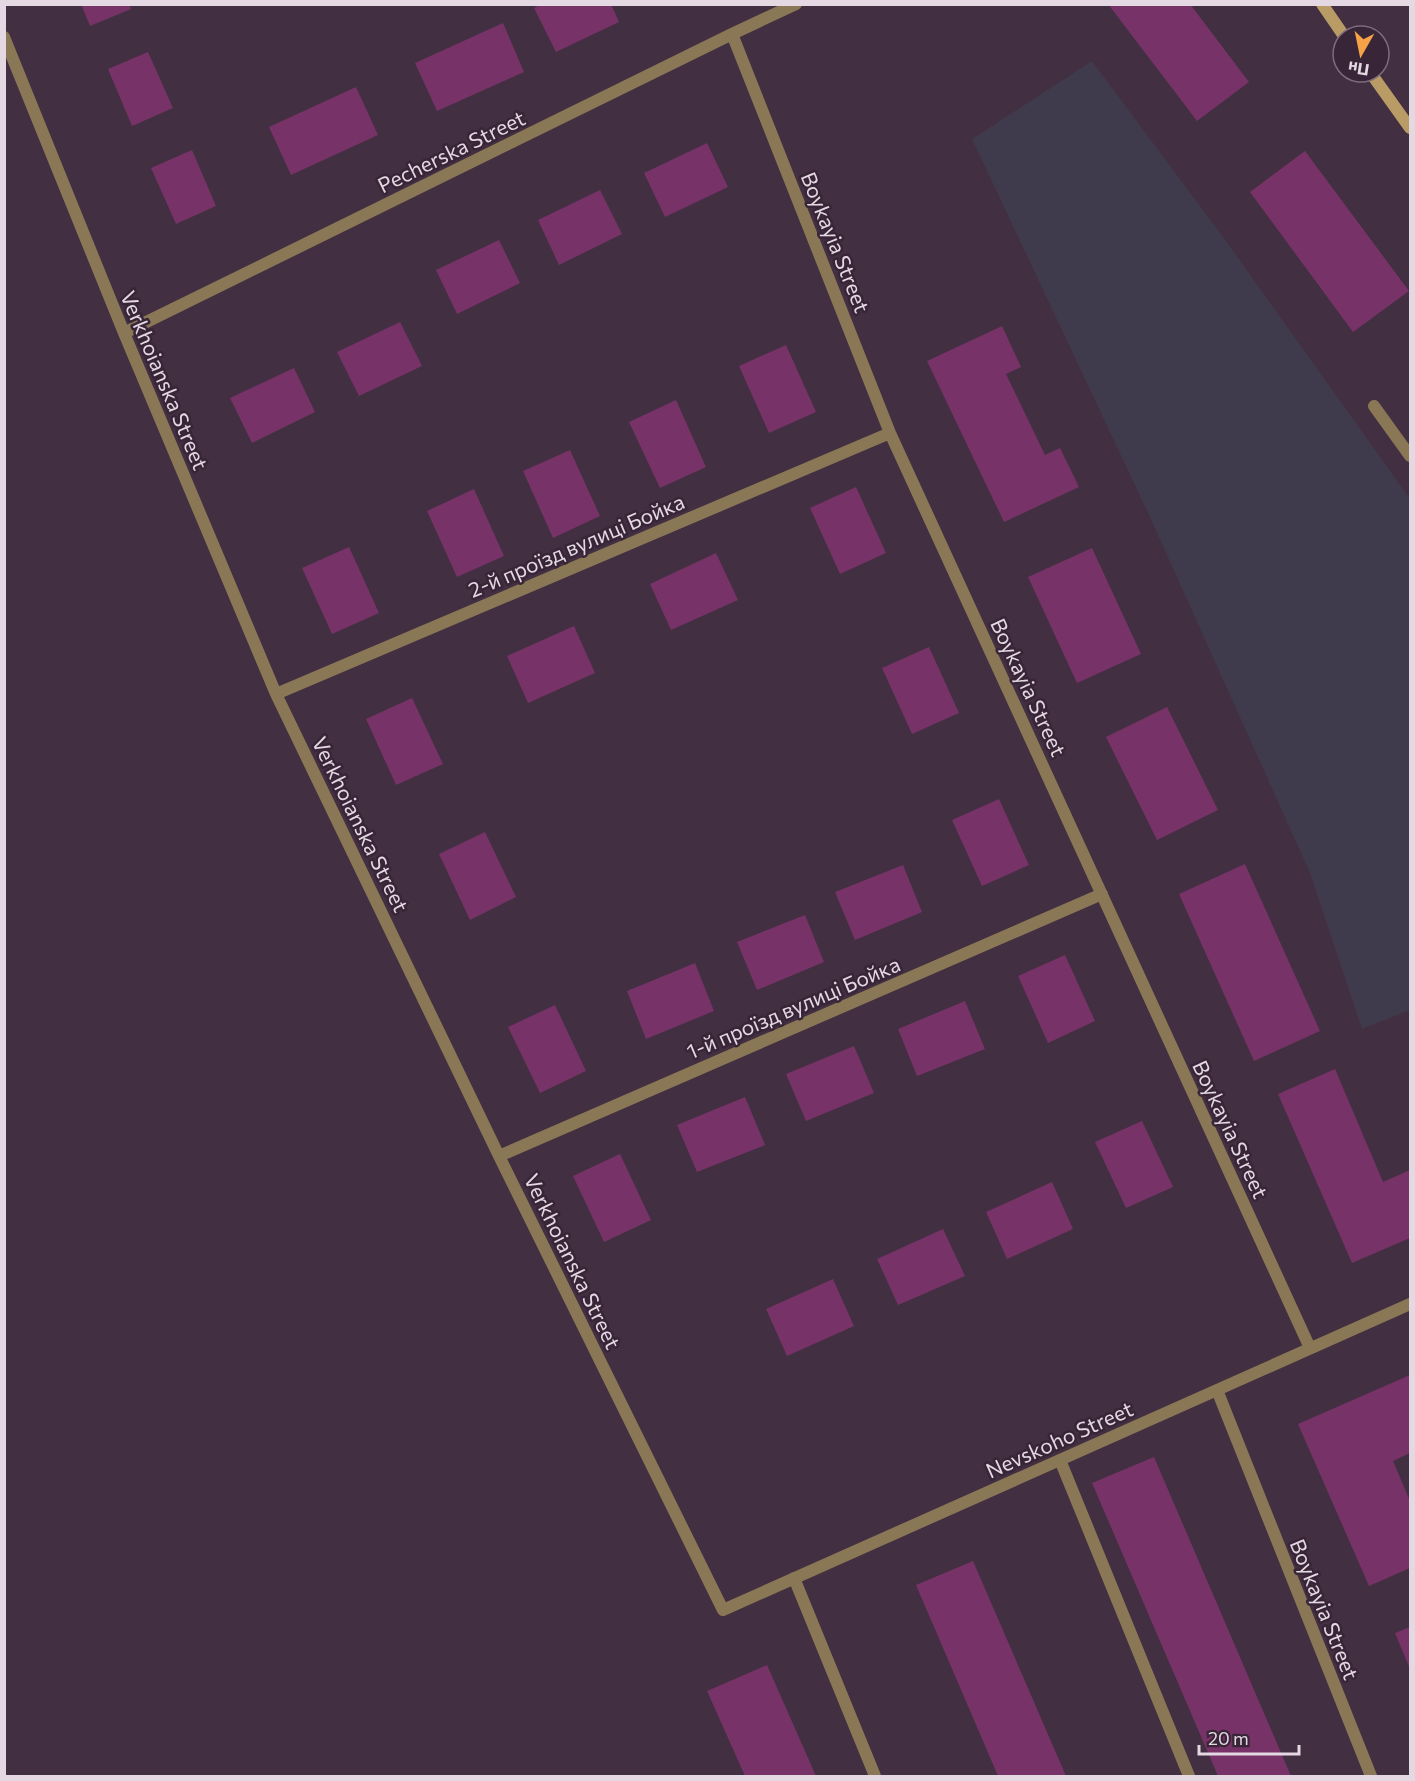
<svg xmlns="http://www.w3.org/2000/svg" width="1415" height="1781" font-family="Commissioner,sans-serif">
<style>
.industrial{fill:#403b4c}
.building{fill:#773367}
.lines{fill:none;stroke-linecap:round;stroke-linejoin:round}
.lane{stroke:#8a7756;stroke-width:12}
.street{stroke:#8a7756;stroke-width:12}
.secondary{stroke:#b99b65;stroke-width:12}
.labels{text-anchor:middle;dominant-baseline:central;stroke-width:5;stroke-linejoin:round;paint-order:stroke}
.street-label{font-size:21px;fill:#e4d8e3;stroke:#382537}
</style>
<rect width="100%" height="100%" fill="#422f41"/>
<path class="industrial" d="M1092,61L1226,241L1410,499V1010L1362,1029L1310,873L1149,515L972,139Z"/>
<path class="building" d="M81,4H129L131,9L90,26Z
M541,4H611L619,22L556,52L534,8Z
M1108,4H1190L1249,82L1197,121Z
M503,23L524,72L437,111L415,63Z
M148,52L173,108L132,126L108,69Z
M356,87L378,135L291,175L269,127Z
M707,143L728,187L665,217L644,173Z
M192,150L216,206L176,224L151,168Z
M1305,151L1409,291L1353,332L1250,192Z
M600,190L622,234L559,265L538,220Z
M499,240L520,283L457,314L436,270Z
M400,322L422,366L359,396L337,352Z
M1002,326L1021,367L1006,374L1045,455L1060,448L1079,487L1004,522L927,361Z
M786,345L816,412L769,433L739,366Z
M294,368L315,412L252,443L230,398Z
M676,400L706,467L660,488L629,422Z
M570,450L600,516L553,538L523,471Z
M856,487L886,553L840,574L810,508Z
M474,489L504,556L457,577L427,511Z
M349,547L379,613L332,634L302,568Z
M1092,548L1141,654L1077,683L1028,577Z
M716,553L738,600L671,630L650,584Z
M574,626L595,673L528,703L507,656Z
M929,647L959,713L912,734L882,668Z
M412,698L443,764L396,785L366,719Z
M1167,707L1218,810L1157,840L1106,737Z
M999,799L1029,865L982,886L952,820Z
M485,832L516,897L470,920L439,854Z
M1245,864L1320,1031L1254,1061L1179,894Z
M903,865L922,912L855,940L835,892Z
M805,915L824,962L757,990L737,942Z
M1065,955L1095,1021L1048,1043L1018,976Z
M695,963L714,1011L646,1039L627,991Z
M965,1001L985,1049L917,1076L898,1029Z
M555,1005L586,1071L540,1093L508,1027Z
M854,1046L874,1093L806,1121L786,1074Z
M1335,1069L1383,1182L1410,1170V1238L1352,1263L1278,1094Z
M745,1097L765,1145L697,1172L677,1125Z
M1142,1121L1173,1187L1126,1208L1095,1142Z
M620,1154L651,1220L604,1242L573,1176Z
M1052,1182L1073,1229L1007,1259L986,1212Z
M943,1229L965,1276L898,1305L877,1259Z
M833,1279L854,1326L787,1356L766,1309Z
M1410,1375V1453L1393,1461L1410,1501V1568L1369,1586L1298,1424Z
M1154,1457L1291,1776H1218L1092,1483Z
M973,1561L1066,1776H998L916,1585Z
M1410,1627V1669L1395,1633Z
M767,1665L816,1776H745L707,1691Z"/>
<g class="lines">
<path class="lane" d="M1374,406L1410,456
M1060,1460L1189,1776
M794,1578L875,1776"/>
<path class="street" d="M732,34L890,433L1310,1348
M4,37L124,333L276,694L499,1156L723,1610L1410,1304
M124,333L732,34L796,4
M276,694L890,433
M499,1156L1102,894
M1217,1390L1371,1776"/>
<path class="secondary" d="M1322,4L1344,36
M1370,72L1410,128"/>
</g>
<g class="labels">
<g class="street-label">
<text transform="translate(451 151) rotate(-26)">Pecherska Street</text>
<text transform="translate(836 242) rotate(68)">Boykayia Street</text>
<text transform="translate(165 380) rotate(67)">Verkhoianska Street</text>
<text transform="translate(576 545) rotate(-23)">2-й проїзд вулиці Бойка</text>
<text transform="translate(1029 687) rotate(65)">Boykayia Street</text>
<text transform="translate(361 824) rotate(64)">Verkhoianska Street</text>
<text transform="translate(793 1007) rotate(-23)">1-й проїзд вулиці Бойка</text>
<text transform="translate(1231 1129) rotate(65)">Boykayia Street</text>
<text transform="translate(573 1261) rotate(64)">Verkhoianska Street</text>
<text transform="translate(1059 1439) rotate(-24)">Nevskoho Street</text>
<text transform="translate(1325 1609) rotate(68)">Boykayia Street</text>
</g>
</g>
<rect width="1415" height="1781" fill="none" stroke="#e4d8e3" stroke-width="12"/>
<g transform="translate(1361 54) rotate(189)"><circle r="28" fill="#382537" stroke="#7d6d7c" stroke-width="1.5"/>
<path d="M0-4.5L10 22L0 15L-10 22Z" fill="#f6a247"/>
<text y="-9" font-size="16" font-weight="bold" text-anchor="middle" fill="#e4d8e3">Пн</text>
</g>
<path d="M1199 1745v9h100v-9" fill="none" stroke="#e4d8e3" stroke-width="3"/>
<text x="1208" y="1745" font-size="18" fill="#e4d8e3" stroke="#382537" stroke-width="4.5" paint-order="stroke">20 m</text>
</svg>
